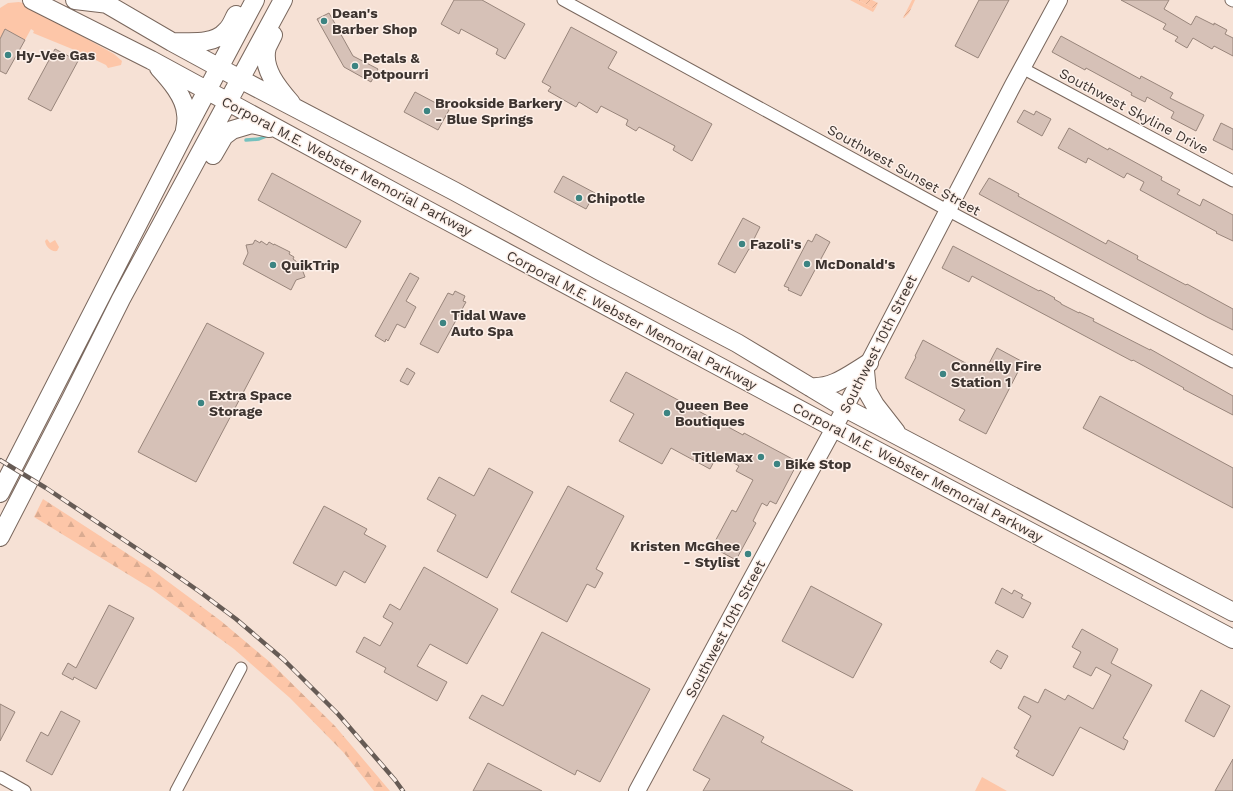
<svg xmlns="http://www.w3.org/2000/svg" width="1233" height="791" font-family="'Work Sans',sans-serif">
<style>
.grass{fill:#fdc6a8}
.forest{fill:url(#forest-firs)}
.garden{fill:url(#garden-furrows)}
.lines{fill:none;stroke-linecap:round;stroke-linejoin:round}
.stream{stroke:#75c1be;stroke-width:3.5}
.building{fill:#d6c1b7;stroke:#98857b}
.street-casing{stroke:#79675d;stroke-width:13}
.secondary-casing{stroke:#79675d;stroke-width:18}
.primary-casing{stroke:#79675d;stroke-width:20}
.street{stroke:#fff;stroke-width:11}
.secondary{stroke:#fff;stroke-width:16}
.primary{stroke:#fff;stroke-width:18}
.rail-casing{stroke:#665b55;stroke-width:4.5}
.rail{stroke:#fdf0e9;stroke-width:3;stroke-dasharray:9;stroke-linecap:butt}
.poi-dot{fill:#3c8482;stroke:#fdf0e9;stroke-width:1.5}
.labels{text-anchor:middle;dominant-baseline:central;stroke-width:3;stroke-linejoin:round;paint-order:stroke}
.poi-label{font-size:14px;font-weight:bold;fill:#3d3430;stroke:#fdf0e9;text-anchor:start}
.street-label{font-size:14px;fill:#3d3430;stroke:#fdf0e9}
</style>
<defs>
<pattern id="forest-firs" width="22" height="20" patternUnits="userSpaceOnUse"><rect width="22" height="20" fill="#fdc6a8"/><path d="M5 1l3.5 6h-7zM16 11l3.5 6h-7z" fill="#daab91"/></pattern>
<pattern id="garden-furrows" width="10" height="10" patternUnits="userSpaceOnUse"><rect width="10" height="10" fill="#fdc6a8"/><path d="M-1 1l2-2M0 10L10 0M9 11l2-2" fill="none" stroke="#daab91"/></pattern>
</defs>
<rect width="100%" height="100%" fill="#f6e1d5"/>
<path class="grass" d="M850,0H858L875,9L873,12Z
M19,2L23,3L114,54L122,61L121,65L108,68L106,65L77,51L33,33L34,31L31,29L25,40L5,29L0,39V8L8,3Z
M47,239L50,243L55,240L59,247L57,251C51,252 46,247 45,241Z
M982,777L1007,791H975Z"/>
<path class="forest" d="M43,499L151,569L221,621L271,663L335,726L390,791H374L344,753L290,698L234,649L152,589L34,517Z"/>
<path class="garden" d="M858,0H872L878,3L875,9Z
M912,0H915L909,13L904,18H903Z"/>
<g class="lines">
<path class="stream" d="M246,140L259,139L269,135"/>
</g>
<path class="building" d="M454,0H482L525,24L505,59L496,54L498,49L461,29L459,34L441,24Z
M979,0H1009L978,58L955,46Z
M1121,0H1169L1164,9L1191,25L1196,16L1214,25V23L1227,30L1225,34L1233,38V56L1214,46L1212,49L1193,38L1187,48L1175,41L1178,37L1163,29L1166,24Z
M329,13L353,56L378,69L371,82L344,67L317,19Z
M571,27L617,52L608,68L712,124L692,161L673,150L675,146L639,127L636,131L626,125L628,120L601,106L597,113L579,102L576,107L548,91L551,87L542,82Z
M5,29L25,40L6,74L0,71V39Z
M1061,36L1140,79L1141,76L1173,93L1170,98L1204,115L1196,131L1171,118L1174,112L1147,97L1145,102L1131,95L1132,93L1086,68L1085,70L1052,52Z
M55,49L78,61L51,111L28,99Z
M415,92L449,110L438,130L404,112Z
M1024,110L1034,115L1036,111L1051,119L1042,136L1017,122Z
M1221,123L1233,129V150L1213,140Z
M1069,128L1108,150L1109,148L1162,177L1161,180L1180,190L1177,194L1200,206L1203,199L1233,215V241L1216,233L1217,232L1140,190L1144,182L1127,173L1124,178L1088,158L1086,163L1058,148Z
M272,173L361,221L346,248L258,200Z
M563,176L595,193L586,209L554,192Z
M989,178L1019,194L1018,196L1066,222L1106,244L1108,240L1138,256L1137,259L1186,285L1187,284L1233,309V330L1207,317L979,194Z
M743,218L760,227L754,239L757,240L752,250L749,249L735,273L718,264Z
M816,234L830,242L801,296L788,290L789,288L784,286L808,240L812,242Z
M255,240L260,243L261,241L267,245L269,242L274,245V244L290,252L289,254L294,257L293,259L304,267L302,269L305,277L296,280L291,290L243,264L248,253L246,245L253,244Z
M953,246L1039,291L1040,290L1055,298L1054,299L1061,303V304L1079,313V312L1094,319L1093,321L1150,350V349L1233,396V415L1183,389L1184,388L1133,360L1132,361L972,276L969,282L942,268Z
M410,273L419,278L406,301L416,307L405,328L397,324L388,341L386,339L385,342L375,336Z
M455,291L465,296L463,301L466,302L438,353L420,344L448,293L453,295Z
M207,323L264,353L196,482L138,452Z
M923,340L984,373L997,348L1023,362L986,434L959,420L965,410L905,378L916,357L915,356Z
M407,368L415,373L408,385L400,381Z
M626,372L743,435L744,433L798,462L776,504L770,501L767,506L762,503L753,521L756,523L736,560L712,547L732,510L736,512L753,480L736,471L739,466L718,454L710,469L671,448L662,464L619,441L634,414L610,401Z
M1100,396L1233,468V508L1083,428Z
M489,468L533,492L487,578L437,551L456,515L427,499L439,477L474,496Z
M568,486L624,516L596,569L603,573L595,588L587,584L567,622L511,592Z
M324,506L367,529L364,534L386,546L365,583L344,571L336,586L293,563Z
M424,567L498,609L467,664L430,644L417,666L447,682L437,701L384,672L386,668L356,652L364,637L380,646L393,623L383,617L390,604L400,610Z
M811,586L882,624L853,678L782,641Z
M1002,588L1012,594L1014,590L1023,595L1021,598L1031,603L1023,618L995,603Z
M109,605L134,618L96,689L74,677L73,680L62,674L68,663L76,668Z
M1082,629L1118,649L1111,663L1152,685L1123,738L1128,741L1124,750L1080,727L1053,776L1016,756L1019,751L1014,748L1031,716L1018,708L1024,696L1038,703L1045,689L1065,700L1068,695L1093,709L1111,675L1096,667L1091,676L1073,667L1081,652L1072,647Z
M542,632L650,689L600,782L577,770L575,775L469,718L482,695L503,706Z
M997,650L1008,656L1001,669L990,662Z
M1201,690L1230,706L1214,737L1185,721Z
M0,704L15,712L0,741Z
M61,711L80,721L52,775L26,761L41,732L48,736Z
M723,715L764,737L761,742L853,791H703L710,779L693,770Z
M1233,759V791H1215Z
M488,763L542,791H473Z"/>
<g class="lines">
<defs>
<path id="street" d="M563,0L947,210L1233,362
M1231,0L1233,1
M1022,68L1233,181
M0,777L25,791
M176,791L241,668"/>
<path id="secondary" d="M637,791L753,576L845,408L1013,85L1059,0"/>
<path id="primary" d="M32,0L151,60L414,203L834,428L1233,639
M75,0L109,4
M100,0L172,42L240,79L454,191L600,271L737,343L845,408L1233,612
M273,35C271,39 269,43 267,47C261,68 278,88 291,103
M174,42C191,42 214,45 226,31C231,27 233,20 236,15
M159,68C170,80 185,97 186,114C187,119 186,125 185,130
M213,155L224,136L232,130L252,124L269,128
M865,371L867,391L875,405L896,432
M810,387C833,389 850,374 869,363
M0,493L184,134L255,0
M0,537L71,399L121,299L283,0"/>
</defs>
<use href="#street" class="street-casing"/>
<use href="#secondary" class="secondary-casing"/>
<use href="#primary" class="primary-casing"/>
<use href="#street" class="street"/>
<use href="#secondary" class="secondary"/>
<use href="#primary" class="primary"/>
<defs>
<path id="rail" d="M0,460L46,488L163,566L200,592L236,619L284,660L338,714L395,780L403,791"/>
</defs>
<use href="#rail" class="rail-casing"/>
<use href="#rail" class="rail"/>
</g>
<g class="poi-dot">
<circle cx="324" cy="21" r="4"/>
<circle cx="8" cy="55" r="4"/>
<circle cx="355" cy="66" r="4"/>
<circle cx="427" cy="111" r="4"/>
<circle cx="579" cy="198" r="4"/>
<circle cx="742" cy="244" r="4"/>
<circle cx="807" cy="264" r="4"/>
<circle cx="273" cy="265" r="4"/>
<circle cx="443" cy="323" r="4"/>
<circle cx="943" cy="374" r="4"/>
<circle cx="201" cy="403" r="4"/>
<circle cx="667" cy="413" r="4"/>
<circle cx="761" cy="457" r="4"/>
<circle cx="777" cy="464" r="4"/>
<circle cx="748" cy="554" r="4"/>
</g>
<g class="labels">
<g class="poi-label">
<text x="332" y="13">Dean's<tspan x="332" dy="16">Barber Shop</tspan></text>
<text x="16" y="55">Hy-Vee Gas</text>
<text x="363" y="58">Petals &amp;<tspan x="363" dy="16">Potpourri</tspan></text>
<text x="435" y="103">Brookside Barkery<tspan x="435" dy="16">- Blue Springs</tspan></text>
<text x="587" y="198">Chipotle</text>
<text x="750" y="244">Fazoli's</text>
<text x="815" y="264">McDonald's</text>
<text x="281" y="265">QuikTrip</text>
<text x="451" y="315">Tidal Wave<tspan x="451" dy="16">Auto Spa</tspan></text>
<text x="951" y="366">Connelly Fire<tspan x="951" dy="16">Station 1</tspan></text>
<text x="209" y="395">Extra Space<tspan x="209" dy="16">Storage</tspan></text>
<text x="675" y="405">Queen Bee<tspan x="675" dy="16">Boutiques</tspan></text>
<text x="753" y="457" text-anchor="end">TitleMax</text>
<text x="785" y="464">Bike Stop</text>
<text x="740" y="546" text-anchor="end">Kristen McGhee<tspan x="740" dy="16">- Stylist</tspan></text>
</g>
<g class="street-label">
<text transform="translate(1134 111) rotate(28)">Southwest Skyline Drive</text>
<text transform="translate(347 166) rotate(28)">Corporal M.E. Webster Memorial Parkway</text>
<text transform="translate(904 170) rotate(29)">Southwest Sunset Street</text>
<text transform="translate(632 320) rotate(28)">Corporal M.E. Webster Memorial Parkway</text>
<text transform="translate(878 344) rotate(-63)">Southwest 10th Street</text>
<text transform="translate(918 472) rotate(28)">Corporal M.E. Webster Memorial Parkway</text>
<text transform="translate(725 629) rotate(-62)">Southwest 10th Street</text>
</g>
</g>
</svg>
